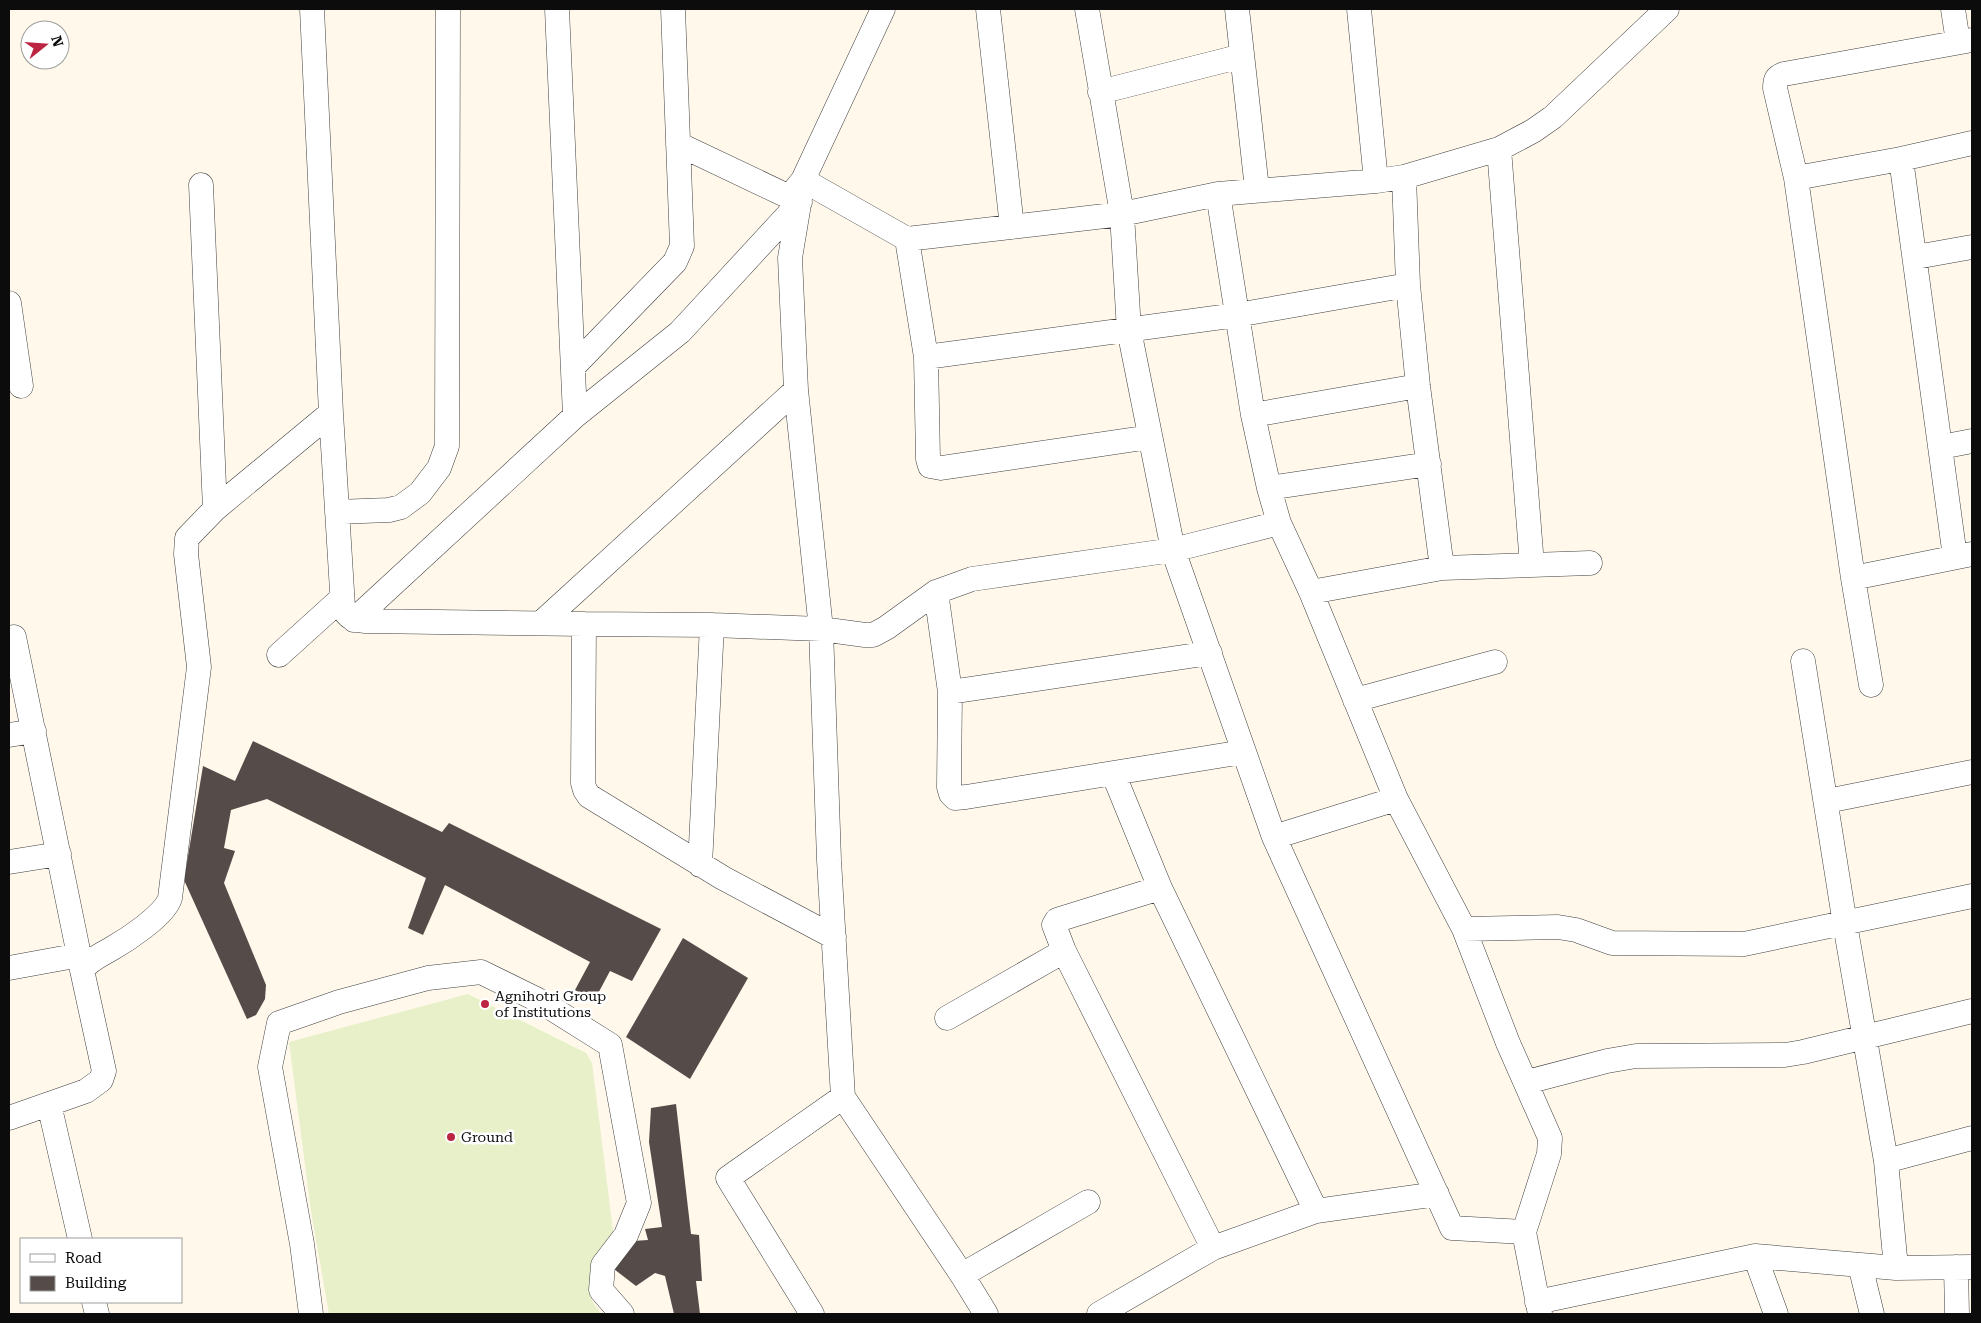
<svg xmlns="http://www.w3.org/2000/svg" width="1981" height="1323" font-family="'Roboto Serif',serif">
<style>
.pitch{fill:#e7f0c8}
.building{fill:#554c49}
.lines{fill:none;stroke-linecap:round;stroke-linejoin:round}
.minor-casing{stroke:#3f3f3f;stroke-width:25}
.minor{stroke:#fff;stroke-width:24}
.poi-dot{fill:#bb2541;stroke:#fff;stroke-width:2}
.labels{text-anchor:middle;dominant-baseline:central;stroke-width:5;stroke-linejoin:round;paint-order:stroke}
.poi-label{font-size:14px;fill:#0c0c0c;stroke:#fff;text-anchor:start}
</style>
<rect width="100%" height="100%" fill="#fff8eb"/>
<path class="pitch" d="M468,994L586,1053L592,1063L614,1239L591,1290L592,1301L601,1314H329L311,1211L289,1042Z"/>
<path class="building" d="M253,741L442,832L449,823L661,929L632,981L610,971L594,1001L575,990L590,962L445,885L423,935L408,928L426,878L267,799L231,810L224,848L235,851L224,883L266,985L265,999L256,1015L247,1019L184,880L203,766L235,781Z
M683,938L748,978L690,1079L626,1037Z
M676,1104L691,1234L699,1235L702,1281H696L700,1314H674L665,1276L655,1273L636,1286L610,1266L633,1241L648,1240L645,1229L662,1227L649,1142L651,1108Z"/>
<g class="lines">
<defs>
<path id="minor" d="M312,9L331,413L343,607C347,618 354,620 365,621L584,624
M557,9L575,416
M988,9L1012,227
M1087,9L1122,214L1129,330L1173,550L1274,837L1452,1228L1524,1232L1540,1314
M1237,9L1257,189
M1359,9L1376,181
M1953,9L1958,42
M1100,92L1242,56
M1499,149L1532,565
M1901,159L1972,143
M1404,177L1408,285L1418,386L1442,568
M1796,178L1901,159L1955,557
M201,185L215,509
M795,190L803,180L907,239L1122,214L1218,194L1376,181L1404,177L1499,149L1533,131L1553,117L1667,9
M1218,194L1253,415L1269,488L1279,523L1311,592L1396,799L1464,929L1508,1043L1550,1138L1549,1154L1524,1232
M907,239L926,357L928,459L930,466L941,468L1150,437
M1916,257L1972,247
M9,303L21,386
M926,357L1237,315L1408,285
M573,367L675,262L682,246L673,9
M1253,415L1418,386
M1941,447L1972,441
M1269,488L1429,464
M337,512L389,510L401,507L420,493L439,468L447,446L448,9
M1853,578L1972,554
M936,592L950,692L949,787L951,794L955,798L966,797L1243,752
M1311,592L1442,568L1590,563
M354,620L575,416L680,332L800,202L678,144
M541,623L796,390
M14,637L82,970
M279,655L342,598
M1803,661L1845,924L1886,1161L1896,1268
M1871,685L1853,578L1796,178L1775,88C1775,80 1776,77 1784,74L1972,40
M950,692L1210,653
M1355,700L1495,662
M9,735L34,731
M1113,773L1160,888L1316,1211
M1827,801L1972,772
M1274,837L1396,799
M9,862L59,854
M700,865L712,625
M1160,888L1057,920L1054,925L1064,951L1213,1248
M1464,929L1558,927L1576,930L1612,943L1744,944L1972,896
M834,937L723,878L589,796L585,790L583,783L584,624L712,625L821,629L865,635H873L886,628L936,592L972,579L1173,550L1279,523
M9,968L80,955
M947,1018L1064,951
M1527,1082L1607,1061L1636,1056L1785,1055L1803,1052L1972,1011
M843,1097L962,1275L986,1314
M49,1104L80,1239
M9,1118L86,1091L101,1080L104,1071L82,970C89,960 101,955 111,949C127,940 165,915 170,898L199,667L186,554L187,538L215,509L331,413
M1886,1161L1972,1138
M1755,1256L1776,1314
M1860,1265L1872,1314
M1956,1267L1957,1314
M962,1275L1088,1202
M94,1302L97,1314
M1537,1302L1755,1256L1896,1268L1972,1267
M311,1314L302,1244L270,1067L279,1023L339,1002L428,978L481,972L540,1001L610,1045L639,1203L626,1235L603,1265L601,1290L622,1314
M812,1314L728,1178L843,1097L829,860L821,629L796,390L790,258L803,180L883,9
M1099,1314L1213,1248L1316,1211L1437,1194"/>
</defs>
<use href="#minor" class="minor-casing"/>
<use href="#minor" class="minor"/>
</g>
<g class="poi-dot">
<circle cx="485" cy="1004" r="5"/>
<circle cx="451" cy="1137" r="5"/>
</g>
<g class="labels">
<g class="poi-label">
<text x="495" y="996">Agnihotri Group<tspan x="495" dy="16">of Institutions</tspan></text>
<text x="461" y="1137">Ground</text>
</g>
</g>
<rect width="1981" height="1323" fill="none" stroke="#0c0c0c" stroke-width="20"/>
<rect x="20" y="1238" width="162" height="65" fill="#ffffff" stroke="#9e9e9e"/>
<rect x="30" y="1254" width="25" height="8" fill="#ffffff" stroke="#9e9e9e"/>
<text x="65" y="1263" font-size="15" fill="#0c0c0c">Road</text>
<rect x="30" y="1276" width="25" height="15" fill="#554c49" stroke="#9e9e9e"/>
<text x="65" y="1288" font-size="15" fill="#0c0c0c">Building</text>
<g transform="translate(45 45) rotate(73)"><circle r="24" fill="#ffffff" stroke="#9e9e9e"/>
<path d="M0-4L9 19L0 12L-9 19Z" fill="#bb2541"/>
<text y="-8" font-size="14" font-weight="bold" text-anchor="middle" fill="#0c0c0c">N</text>
</g>
</svg>
